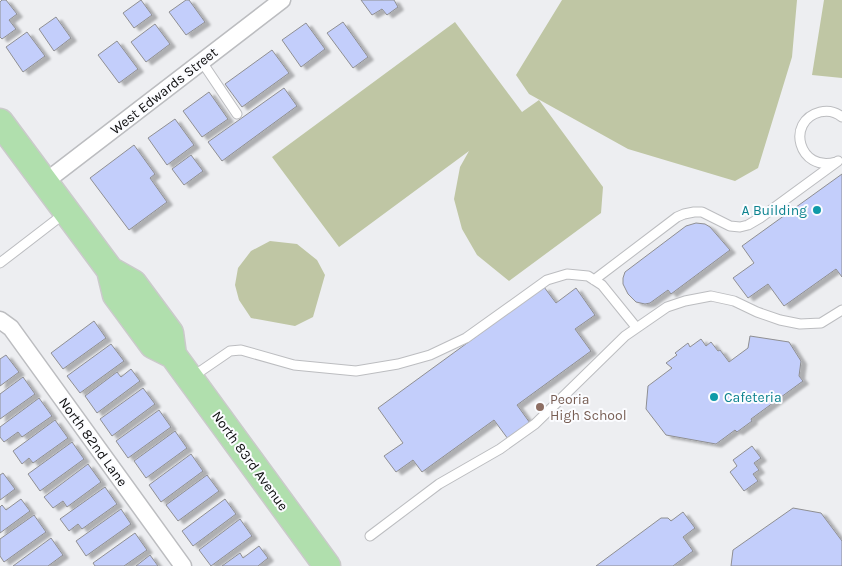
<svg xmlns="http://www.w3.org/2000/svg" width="842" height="566" font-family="Karla,sans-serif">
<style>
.green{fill:#bfc6a4}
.building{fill:#c3cefb;stroke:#8f8f92;filter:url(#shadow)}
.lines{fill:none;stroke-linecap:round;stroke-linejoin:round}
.service-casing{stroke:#bcbdc0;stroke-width:11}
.minor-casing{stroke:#bcbdc0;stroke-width:19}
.primary-casing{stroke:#cacaca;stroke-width:29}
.service{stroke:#fff;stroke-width:9}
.minor{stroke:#fff;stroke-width:16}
.primary{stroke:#b0dfad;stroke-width:26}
.culture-dot{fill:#0f9aa8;stroke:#fbfcff;stroke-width:2}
.education-dot{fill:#8d6e63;stroke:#fbfcff;stroke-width:2}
.labels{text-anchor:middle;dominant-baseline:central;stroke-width:4;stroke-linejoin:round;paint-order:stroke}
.street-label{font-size:14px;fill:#0d0d0e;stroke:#fbfcff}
.culture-label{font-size:14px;fill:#0d838f;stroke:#fbfcff;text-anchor:end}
.education-label{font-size:14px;fill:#785e54;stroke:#fbfcff;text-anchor:start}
</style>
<defs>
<filter id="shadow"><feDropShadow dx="5.5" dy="3" stdDeviation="1" flood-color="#0004"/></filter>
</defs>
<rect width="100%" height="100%" fill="#edeef1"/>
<path class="green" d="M562,0H797L792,57L758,168L735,181L628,149L529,94L516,75Z
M824,0H842V78L812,75Z
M455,22L522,112L539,100L603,187L601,213L509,281L477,255L462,229L454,199L460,167L469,151L339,247L272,157Z
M270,241L297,244L317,260L325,275L313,317L295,326L251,318L239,300L235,285L238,268L251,251Z"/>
<path class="building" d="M2,0H6L17,14L9,20L16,29L2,39L0,37V2Z
M141,0L152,15L134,28L123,13Z
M186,0H189L205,22L186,35L169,12Z
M361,0H394L398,7L387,15L382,9L372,15Z
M56,17L71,38L54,51L39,29Z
M343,22L368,57L353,68L327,33Z
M306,23L325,49L301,67L282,40Z
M155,24L170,44L146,62L131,42Z
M27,32L45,56L23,72L6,47Z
M117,41L138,69L119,83L98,55Z
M272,50L289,73L242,107L225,84Z
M284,88L297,106L222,161L208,142Z
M209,92L228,119L202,137L183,111Z
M175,119L194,145L167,165L148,138Z
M134,145L155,174L150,178L167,202L129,230L90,178Z
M191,155L203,171L184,185L172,169Z
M842,174V277L836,269L784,306L768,284L748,298L733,278L754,263L742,246Z
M696,223L705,224L710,227L730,250L671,294L668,290L650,303L645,304L636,302L628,294L623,284V278L625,272L686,226Z
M544,287L556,303L576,288L595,315L575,329L591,351L517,405L530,423L508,439L494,420L422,472L413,460L396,472L384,456L403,443L378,408Z
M94,321L106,338L63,369L51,353Z
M750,336L789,342L801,361L799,376L803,381L751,419L752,421L737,432L735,430L716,444L666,435L646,409L648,386L672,368L666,363L677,355L675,353L688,343L690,347L701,339L706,346L711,342L718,351L720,350L729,362L748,348Z
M111,344L124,361L80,393L67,376Z
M6,355L19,372L0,386V359Z
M131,369L140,381L97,413L85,396L117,372L121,377Z
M23,377L35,394L0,419V394Z
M143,388L155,404L112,436L100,419Z
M39,398L52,416L22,437L18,432L4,442L0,437V427Z
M159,410L171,427L128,458L116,441Z
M55,420L68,438L33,463L29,458L22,464L13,451Z
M175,431L187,448L146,478L134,461Z
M72,442L84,459L40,491L28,474Z
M752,446L761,458L754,463L759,470L753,474L758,481L744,491L730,472L737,466L733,460Z
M191,454L203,471L161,502L149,485Z
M88,464L101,482L67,507L63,501L53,508L44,497Z
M3,473L15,489L0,500V475Z
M207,475L219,491L178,521L166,505Z
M105,487L117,504L82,529L78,524L69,531L60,519Z
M21,499L30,511L0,533V507L2,505L6,510Z
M225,499L236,514L193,546L182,531Z
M793,508L821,513L842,541V566H731L733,550Z
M121,509L131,524L86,556L76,541Z
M683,512L695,528L683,537L693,551L673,566H596L661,518H668L671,521Z
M34,515L46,532L4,562L0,556V539Z
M240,519L252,536L211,566L199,550Z
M135,533L147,550L124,566H95L93,563Z
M51,538L63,555L48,566H13Z
M259,546L268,558L258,566H222L240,553L243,558Z
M150,555L158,566H136Z"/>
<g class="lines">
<defs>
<path id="service" d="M202,62L237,114
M836,162C799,173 785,121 820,112C828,110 836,112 842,117
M0,263L65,213
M594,280L677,217L684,214L694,212H702L730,226L740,227L748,225L760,218L838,161
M192,377L230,351L241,350L294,365L356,371L398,364L430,355L466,338L547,280L567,274L588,276L602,285L636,327
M370,536L439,484L500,449L535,424L625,336L667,307L685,301L711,296L734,301L757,312L780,320L800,324L821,323L842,310"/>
<path id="minor" d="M45,182L282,0
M0,320L11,328L183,566"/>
<path id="primary" d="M0,122L110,270L133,283L170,333L173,355
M110,270L116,295L133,318L153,345L173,355L327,566"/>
</defs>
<use href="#service" class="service-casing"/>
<use href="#minor" class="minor-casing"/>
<use href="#primary" class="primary-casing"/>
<use href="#service" class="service"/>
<use href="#minor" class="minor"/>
<use href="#primary" class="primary"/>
</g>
<g class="culture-dot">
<circle cx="817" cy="210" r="5"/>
<circle cx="714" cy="397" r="5"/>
</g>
<circle class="education-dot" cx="540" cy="407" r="5"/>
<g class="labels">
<g class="street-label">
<text transform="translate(164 91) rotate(-38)">West Edwards Street</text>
<text transform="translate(93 442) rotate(54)">North 82nd Lane</text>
<text transform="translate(250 461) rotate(54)">North 83rd Avenue</text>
</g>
<g class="culture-label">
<text x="807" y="210">A Building</text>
<text x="724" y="397" text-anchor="start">Cafeteria</text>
</g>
<g class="education-label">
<text x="550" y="399">Peoria<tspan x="550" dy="16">High School</tspan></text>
</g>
</g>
</svg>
